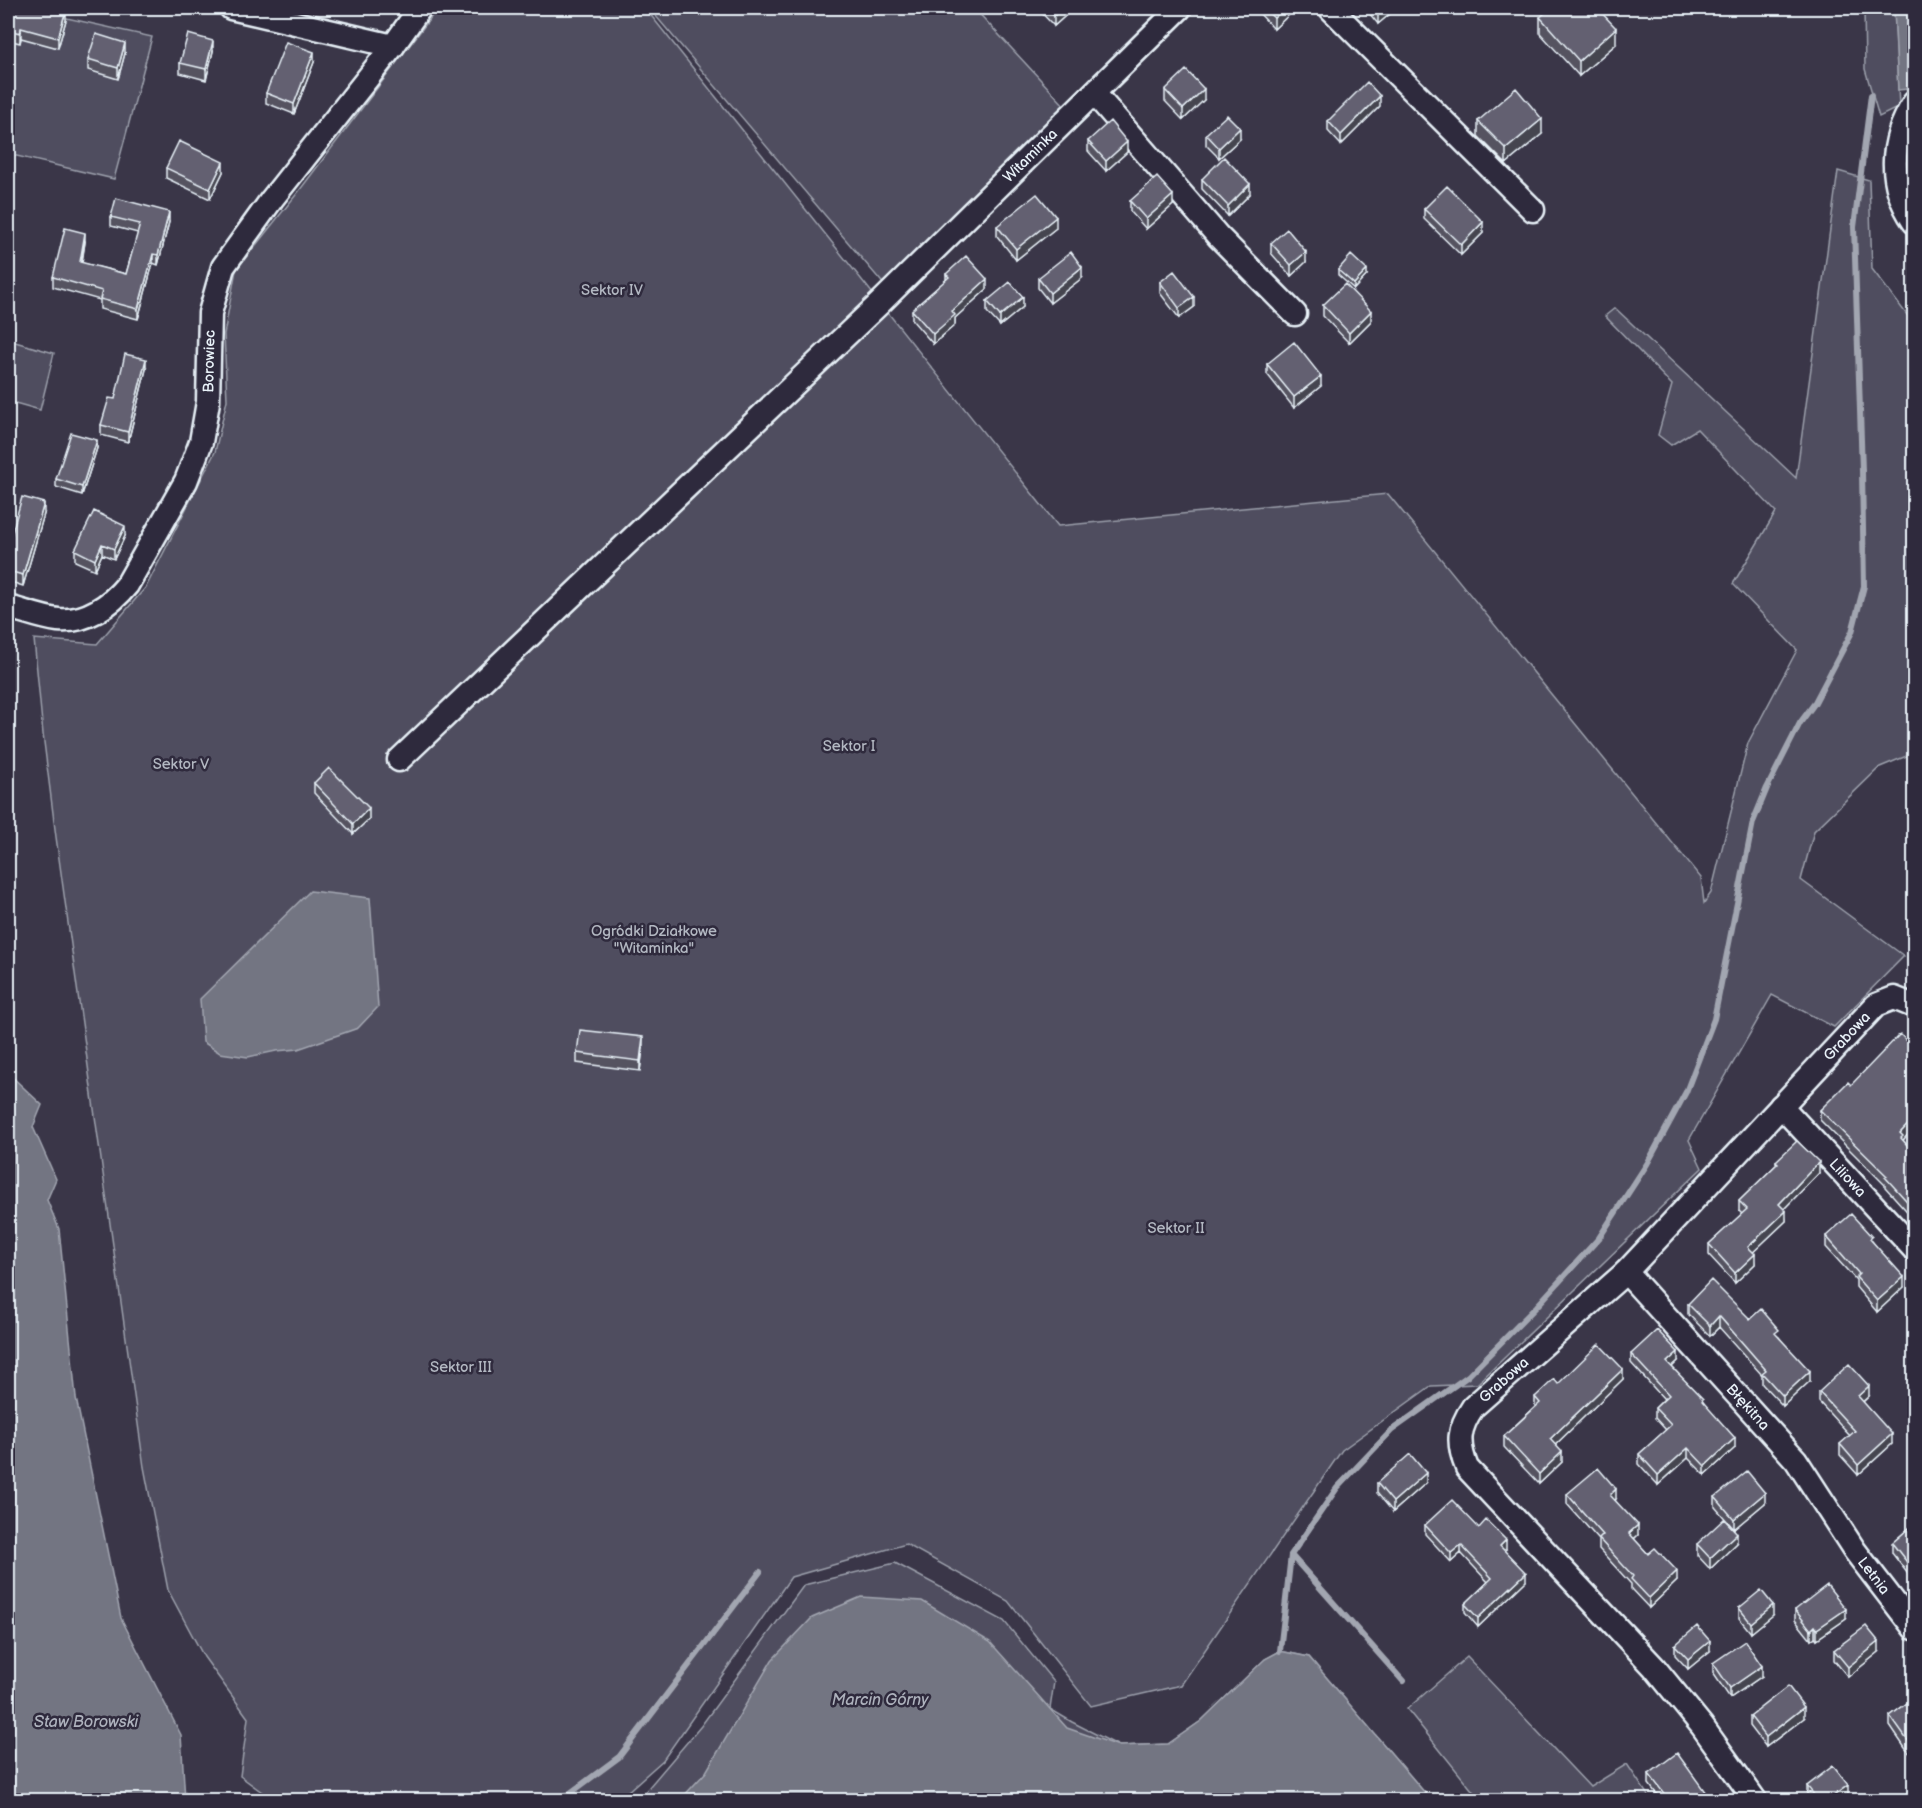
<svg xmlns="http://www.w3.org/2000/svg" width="1922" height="1808" font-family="'Balsamiq Sans',sans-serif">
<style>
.green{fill:#504e5f;stroke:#9ca0ac;stroke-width:1.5}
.water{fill:#737482;stroke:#a2a6b1;stroke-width:1.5}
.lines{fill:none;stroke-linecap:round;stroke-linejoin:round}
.stream{stroke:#a2a6b1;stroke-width:6}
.minor-casing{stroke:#e8f1f8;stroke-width:27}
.minor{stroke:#2f2a3d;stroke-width:22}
.wall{fill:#555361;stroke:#e8f1f8;stroke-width:1.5}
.shaded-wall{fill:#45444f;stroke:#e8f1f8;stroke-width:1.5}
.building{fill:#636171;stroke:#e8f1f8;stroke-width:1.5}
.labels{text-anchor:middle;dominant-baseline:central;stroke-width:5;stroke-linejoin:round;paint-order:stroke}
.street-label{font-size:15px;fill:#e8f1f8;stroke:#2f2a3d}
.park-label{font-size:15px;fill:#b3b8c2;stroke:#2f2a3d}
.water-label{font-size:16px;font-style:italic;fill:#aeb2bd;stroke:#2f2a3d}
</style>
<rect width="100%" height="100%" fill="#3a3648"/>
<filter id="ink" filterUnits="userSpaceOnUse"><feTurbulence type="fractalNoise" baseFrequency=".0167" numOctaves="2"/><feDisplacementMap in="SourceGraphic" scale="12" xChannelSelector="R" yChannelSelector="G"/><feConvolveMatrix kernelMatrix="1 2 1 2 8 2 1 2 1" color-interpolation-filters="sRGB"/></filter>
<g filter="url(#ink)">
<path class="green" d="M8,8H22L152,37L114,179L8,154Z
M438,8H645L1058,526L1388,494L1701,878L1704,903L1711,893L1748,743L1797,650L1733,584L1776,512L1697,429L1671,445L1658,435L1672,385L1605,316L1615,308L1796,478L1838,171L1869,180L1872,269L1914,324V753L1880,767L1814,831L1801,880L1904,956L1834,1027L1772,995L1689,1140L1702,1168L1477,1384L1431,1386L1342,1450L1181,1685L1091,1706L1008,1601L906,1544L791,1577L663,1760L618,1800H273L240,1776L248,1718L204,1657L168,1590L144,1467L56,837L43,734L34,639L97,644L146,587L215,452L227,400L224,334L236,270L299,191Z
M649,8H974L1065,106L886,287Z
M1864,8H1894L1899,107L1879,117L1865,69Z
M8,340L54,353L40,410L8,401Z
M895,1563L1004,1621L1054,1682L1050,1709L1072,1722L1119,1746L1168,1744L1201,1721L1265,1659L1280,1651L1309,1657L1431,1800H638L701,1726L804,1585Z
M1467,1657L1590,1787L1627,1764L1651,1800H1480L1407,1709Z"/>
<path class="water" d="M1894,8H1914V82L1909,89L1898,90Z
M310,891L370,898L378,1007L358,1028L298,1049L276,1051L248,1057L220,1053L203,1042L200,999Z
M8,1073L42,1105L33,1127L56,1179L47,1200L59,1229L76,1398L121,1618L181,1735L185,1800H8Z
M861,1597L922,1601L990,1642L1067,1728L1119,1746L1168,1744L1201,1721L1265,1659L1280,1651L1309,1657L1431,1800H680L706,1772L772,1660L812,1618Z"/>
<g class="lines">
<path class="stream" d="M1291,1555L1403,1681
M1280,1651L1291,1555L1337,1488L1392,1430L1468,1376L1537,1306L1599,1238L1647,1164L1686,1092L1714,1019L1753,822L1767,788L1800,723L1814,704L1852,632L1864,586L1862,471L1854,227L1871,95
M561,1800L619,1757L760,1572"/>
<defs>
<g id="minor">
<path d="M231,8L393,46"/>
<path d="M1330,8L1533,210"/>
<path d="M1094,93L1218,236L1295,314"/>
<path d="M1914,103C1889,142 1888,184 1914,222"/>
<path id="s1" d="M8,607C24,611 41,618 58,620C85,623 111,605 127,585L186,481L201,442L208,402L210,313L223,267L272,199L393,46L420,8"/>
<path id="s2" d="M399,760L880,303L1180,8"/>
<path id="s3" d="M1781,1106L1914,1249"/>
<path id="s4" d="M1626,1272L1796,1460L1855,1551L1914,1628"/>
<path id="s5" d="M1755,1800L1702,1726L1654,1667L1467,1468C1457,1443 1458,1429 1473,1407L1626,1272L1876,1005L1894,998L1914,1006"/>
</g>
</defs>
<use href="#minor" class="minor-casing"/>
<use href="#minor" class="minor"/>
</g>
<path class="wall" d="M8,8L66,20L58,48L21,38L20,43L8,40Z
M1037,8H1074L1054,26Z
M1258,8H1296L1274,29L1258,12Z
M1365,8H1397L1378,24Z
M1540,17L1616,44L1579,76L1540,33Z
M213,51L206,80L180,73V63Z
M125,53L118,79L88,70V59Z
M314,62L294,114L266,103V93Z
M1165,90L1204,100L1183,120L1165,101Z
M1380,106L1341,145L1328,131V121Z
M1478,121L1542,134L1506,164L1478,136Z
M1914,128V143L1912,140V129Z
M1206,134L1240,139L1219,158L1206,145Z
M1088,141L1127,152L1106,171L1088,151Z
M166,168L223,172L210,199L166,178Z
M1202,179L1250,194L1228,216L1202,189Z
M1130,201L1173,205L1146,229L1130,211Z
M1424,209L1483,233L1461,255L1424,219Z
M111,217L169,222L158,265L153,263L138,319L100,309V300L53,287V277L85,242L82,263L126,274L138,233L111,226Z
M997,226L1056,228L1016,260L997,236Z
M1271,243L1306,262L1291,276L1271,253Z
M1338,270L1367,275L1354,289L1338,275Z
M946,274L987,289L955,318V325L933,344L912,320V310L946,280Z
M1038,278H1082L1050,303L1038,288Z
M1160,282L1194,307L1179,318L1160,293Z
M987,301L1023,307L1000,326L987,312Z
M1323,305L1371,321L1349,343L1323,316Z
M1267,364L1321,386L1294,408L1267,374Z
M146,369L128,442L101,435V425L115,399Z
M97,448L82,495L56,487V479Z
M44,514L23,586L8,581V547Z
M125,536L114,559L102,554L95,570L75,561V550Z
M314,783L369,819L353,834L314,793Z
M643,1048L640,1071L577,1063V1053Z
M1914,1048V1128L1903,1140L1914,1153V1219L1885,1187V1185L1820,1120V1110L1851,1085Z
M1776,1161L1819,1173L1784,1209L1786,1221L1753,1252L1755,1264L1735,1283L1709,1255V1244L1742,1214L1739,1211V1201L1776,1165Z
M1826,1236L1872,1241L1904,1287L1877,1312L1856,1287V1280L1826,1247Z
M1914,1303V1318L1912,1315V1306Z
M1688,1304L1750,1319L1779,1337L1810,1381L1783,1406L1762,1384V1375L1719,1327L1710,1336L1688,1314Z
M1631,1354L1678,1361L1672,1367L1703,1402L1735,1448L1705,1475L1688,1458L1658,1485L1639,1464V1454L1666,1430L1655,1418V1408L1664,1399L1631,1363Z
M1623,1379L1555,1445L1562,1462L1539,1484L1504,1447V1436L1535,1407V1397L1558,1384Z
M1819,1392L1869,1396L1863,1402L1892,1444L1858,1475L1840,1455V1444L1850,1436L1819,1402Z
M1377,1483H1426L1393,1512L1377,1493Z
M1567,1494L1616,1499L1615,1500L1638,1535L1634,1539L1648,1554L1677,1581L1649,1608L1631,1589V1584L1599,1549V1540L1567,1504Z
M1715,1497L1765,1503L1734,1529L1715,1507Z
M1914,1524V1582L1892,1553V1543Z
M1425,1525L1479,1528L1506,1549L1504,1550L1526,1581L1478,1627L1465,1612V1604L1488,1582L1461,1553L1451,1562L1425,1534Z
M1737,1543L1710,1569L1697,1555V1544Z
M1739,1608L1773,1615L1751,1633L1739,1618Z
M1795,1610L1846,1619L1817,1639L1815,1637L1811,1640L1795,1620Z
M1675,1645L1710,1651L1688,1669L1675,1655Z
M1834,1650L1879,1652L1848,1677L1834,1660Z
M1713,1663L1762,1676L1730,1698L1713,1673Z
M1914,1698V1758L1905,1748L1890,1726V1716Z
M1750,1716L1804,1718L1766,1747L1750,1726Z
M1649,1774L1711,1800H1661L1649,1784Z
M1807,1786L1848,1796L1842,1800H1811L1807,1796Z"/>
<path class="shaded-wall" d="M1063,8H1074L1054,26V16Z
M1285,8H1296L1274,29V18Z
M1385,8H1397L1378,24V14Z
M66,10V20L58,48V38Z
M21,28V38L20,43V33Z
M1616,28V44L1579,76V61Z
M213,41V51L206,80V69Z
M125,43V53L118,79V68Z
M314,52V62L294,114V104Z
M1204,89V100L1183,120V109Z
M1380,96V106L1341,145V135Z
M1542,119V134L1506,164V149Z
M1240,128V139L1219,158V148Z
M12,141V152L8,173V163Z
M1127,142V152L1106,171V161Z
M223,162V172L210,199V189Z
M1250,184V194L1228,216V206Z
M1173,195V205L1146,229V219Z
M169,212V222L158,265V255Z
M1056,217V228L1016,260V249Z
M1483,222V233L1461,255V245Z
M85,233V242L80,272V262Z
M1306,252V262L1291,276V265Z
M153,254V263L138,319V309Z
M1082,267V278L1050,303V293Z
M1367,270V275L1354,289V284Z
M987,279V289L955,318V325L933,344V334L952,311Z
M1023,297V307L1000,326V316Z
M1194,297V307L1179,318V308Z
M1371,311V321L1349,343V333Z
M146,359V369L128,442V432Z
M1321,376V386L1294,408V397Z
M97,440V448L82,495V487Z
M44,503V514L23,586V575Z
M125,526V536L114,559V549Z
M102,544V554L95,570V560Z
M369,808V819L353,834V824Z
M643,1037V1048L640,1071V1061Z
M1914,1118V1128L1903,1140V1146L1900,1133Z
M1819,1162V1173L1779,1214V1204Z
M1786,1211V1221L1748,1257V1247Z
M1755,1254V1264L1735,1283V1273Z
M1904,1277V1287L1877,1312V1301Z
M1719,1316V1327L1710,1336V1326Z
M1678,1352V1361L1667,1371V1362Z
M1623,1369V1379L1550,1450V1439Z
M1810,1371V1381L1783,1406V1396Z
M1869,1386V1396L1858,1406V1396Z
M1892,1434V1444L1858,1475V1465Z
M1735,1438V1448L1705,1475V1466Z
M1688,1448V1458L1658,1485V1475Z
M1562,1452V1462L1539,1484V1474Z
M1426,1473V1483L1393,1512V1502Z
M1616,1489V1499L1610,1505V1495Z
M1765,1493V1503L1734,1529V1519Z
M1638,1525V1535L1629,1543V1533Z
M1737,1533V1543L1710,1569V1558Z
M1506,1540V1549L1500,1554V1546Z
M1461,1545V1553L1451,1562V1553Z
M1677,1571V1581L1649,1608V1598Z
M1526,1573V1581L1478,1627V1618Z
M1773,1605V1615L1751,1633V1623Z
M1846,1609V1619L1817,1639V1629Z
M1815,1626V1637L1811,1640V1630Z
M1710,1641V1651L1688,1669V1659Z
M1879,1642V1652L1848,1677V1667Z
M1762,1666V1676L1730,1698V1688Z
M1804,1707V1718L1766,1747V1737Z
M1848,1785V1796L1842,1800H1828Z"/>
<path class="building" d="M8,8H36L44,10L45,8H58L66,10L58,38L21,28L20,33L8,30Z
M1046,8H1063L1054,16Z
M1263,8H1285L1274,18Z
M1373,8H1385L1378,14Z
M1551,8H1597L1616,28L1579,61L1540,17Z
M96,34L125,43L118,68L88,59Z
M188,34L213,41L206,69L180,63Z
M286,42L314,52L294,104L266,93Z
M1186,70L1204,89L1183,109L1165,90Z
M1367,82L1380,96L1341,135L1328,121Z
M1516,88L1542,119L1506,149L1478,121Z
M1227,115L1240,128L1219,148L1206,134Z
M1110,121L1127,142L1106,161L1088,141Z
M8,140L12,141L8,163Z
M179,141L223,162L210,189L166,168Z
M1224,157L1250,184L1228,206L1202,179Z
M1157,177L1173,195L1146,219L1130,201Z
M1447,186L1483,222L1461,245L1424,209Z
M1037,194L1056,217L1016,249L997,226Z
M116,198L169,212L158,255L153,254L138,309L100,299L102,291L53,277L65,228L85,233L80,262L126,274L140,224L111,217Z
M1287,229L1306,252L1291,265L1271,243Z
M1071,252L1082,267L1050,293L1038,278Z
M1351,255L1367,270L1354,284L1338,270Z
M966,256L987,279L952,311L955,315L933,334L912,310L949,277L946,274Z
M1174,271L1194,297L1179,308L1160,282Z
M1010,282L1023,297L1000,316L987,301Z
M1345,284L1371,311L1349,333L1323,305Z
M1294,342L1321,376L1294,397L1267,364Z
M125,354L146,359L128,432L101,425L109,398L115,399Z
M71,433L97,440L82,487L56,479Z
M22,497L44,503L23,575L8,571V547Z
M94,511L125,526L114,549L102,544L95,560L75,550Z
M329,768L369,808L353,824L314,783Z
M580,1030L643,1037L640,1061L577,1053Z
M1900,1034L1914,1048V1118L1900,1133L1903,1136L1901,1138L1914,1153V1209L1885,1177L1887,1176L1820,1110L1848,1082L1851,1085Z
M1797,1141L1819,1162L1779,1204L1786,1211L1748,1247L1755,1254L1735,1273L1709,1244L1747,1209L1739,1201L1778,1163L1776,1161Z
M1851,1214L1872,1237L1870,1239L1904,1277L1877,1301L1856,1277L1859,1274L1826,1236Z
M1711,1280L1750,1319L1761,1309L1779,1330L1775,1333L1810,1371L1783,1396L1762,1373L1766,1370L1719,1316L1710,1326L1688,1304Z
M1657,1330L1678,1352L1667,1362L1703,1399L1702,1401L1735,1438L1705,1466L1688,1448L1658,1475L1639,1454L1671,1425L1655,1408L1669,1395L1631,1354Z
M1599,1344L1623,1369L1550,1439L1562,1452L1539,1474L1504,1436L1540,1403L1535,1397L1554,1379L1558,1384Z
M1849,1364L1869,1386L1858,1396L1892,1434L1858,1465L1840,1444L1855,1431L1819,1392Z
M1410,1454L1426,1473L1393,1502L1377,1483Z
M1598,1468L1616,1489L1610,1495L1638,1525L1629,1533L1648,1554L1655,1548L1677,1571L1649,1598L1631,1579L1633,1576L1599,1539L1603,1535L1567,1494Z
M1747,1471L1765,1493L1734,1519L1715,1497Z
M1452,1500L1479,1528L1486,1520L1506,1540L1500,1546L1526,1573L1478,1618L1465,1604L1492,1578L1461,1545L1451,1553L1425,1525Z
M1724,1519L1737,1533L1710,1558L1697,1544Z
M1914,1524V1571L1892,1543Z
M1827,1585L1846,1609L1817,1629L1815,1626L1811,1630L1795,1610Z
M1761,1590L1773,1605L1751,1623L1739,1608Z
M1697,1626L1710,1641L1688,1659L1675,1645Z
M1866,1626L1879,1642L1848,1667L1834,1650Z
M1745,1641L1762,1666L1730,1688L1713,1663Z
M1788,1686L1804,1707L1766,1737L1750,1716Z
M1914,1698V1747L1905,1737L1890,1716Z
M1677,1753L1711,1800H1669L1649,1774Z
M1833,1766L1848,1785L1828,1800H1818L1807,1786Z"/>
</g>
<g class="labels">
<g class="street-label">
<text stroke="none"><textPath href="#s2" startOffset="874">Witaminka</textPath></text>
<text stroke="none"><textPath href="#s1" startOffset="375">Borowiec</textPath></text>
<text stroke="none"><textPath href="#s5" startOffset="1032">Grabowa</textPath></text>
<text stroke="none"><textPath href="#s3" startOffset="98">Liliowa</textPath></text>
<text stroke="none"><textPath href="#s5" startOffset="546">Grabowa</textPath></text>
<text stroke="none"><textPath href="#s4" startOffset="182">Błękitna</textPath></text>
<text stroke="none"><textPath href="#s4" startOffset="393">Letnia</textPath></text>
</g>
<g class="park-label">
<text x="612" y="290">Sektor IV</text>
<text x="849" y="746">Sektor I</text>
<text x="181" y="764">Sektor V</text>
<text x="654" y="931">Ogródki Działkowe<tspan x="654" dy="17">"Witaminka"</tspan></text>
<text x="1176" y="1228">Sektor II</text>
<text x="461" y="1367">Sektor III</text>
</g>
<g class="water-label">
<text x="880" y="1700">Marcin Górny</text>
<text x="86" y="1722">Staw Borowski</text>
</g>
</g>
<rect width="1922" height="1808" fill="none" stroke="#2f2a3d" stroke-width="30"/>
<rect x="15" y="15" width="1892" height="1778" fill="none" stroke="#e8f1f8" stroke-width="2" filter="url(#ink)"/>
</svg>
